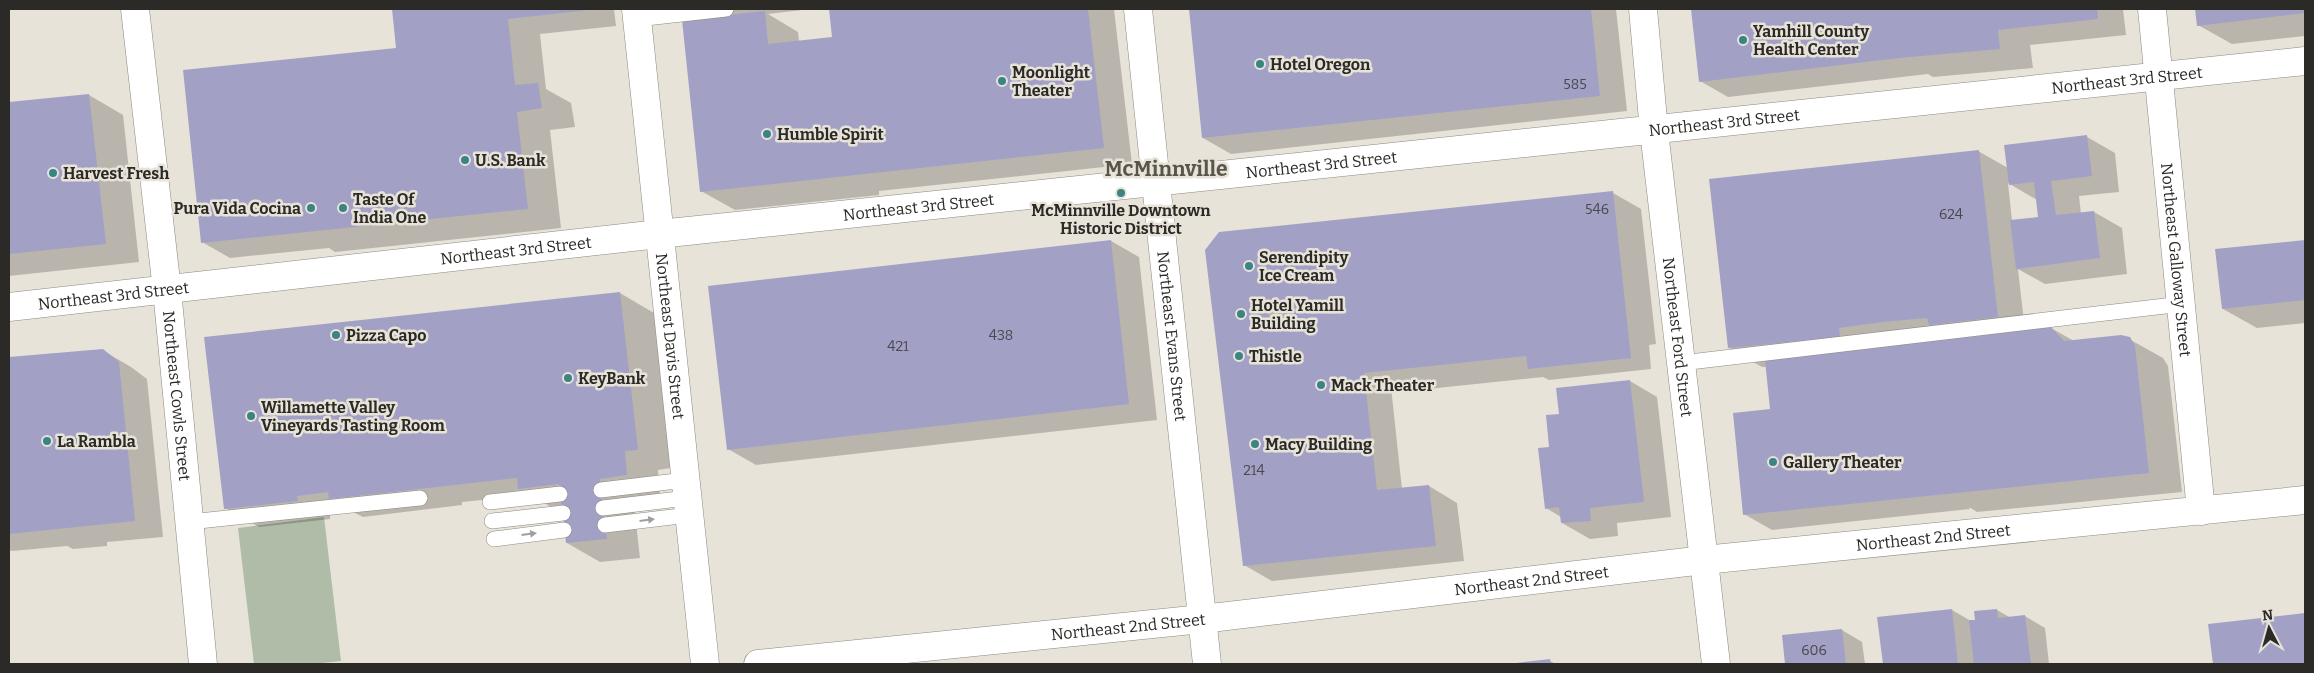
<svg xmlns="http://www.w3.org/2000/svg" width="2314" height="673" font-family="Bitter,serif">
<style>
.green{fill:#afbca7}
.shadow{fill:#0003;fill-rule:evenodd}
.building{fill:#a2a1c5;fill-rule:evenodd}
.lines{fill:none;stroke-linecap:round;stroke-linejoin:round}
.lane-casing{stroke:#8d8880;stroke-width:16}
.street-casing{stroke:#8d8880;stroke-width:29}
.secondary-casing{stroke:#8d8880;stroke-width:29}
.lane{stroke:#fff;stroke-width:15}
.street{stroke:#fff;stroke-width:28}
.secondary{stroke:#fff;stroke-width:28}
.oneway{fill:#a09f9d}
.poi-dot{fill:#3b8485;stroke:#e8e3d9;stroke-width:2}
.labels{text-anchor:middle;dominant-baseline:central;stroke-width:5;stroke-linejoin:round;paint-order:stroke}
.number-label{font-size:14px;fill:#4a484e}
.poi-label{font-size:16px;font-weight:bold;fill:#2c2a26;stroke:#e8e3d9;text-anchor:start}
.street-label{font-size:16px;fill:#2c2a26;stroke:#e8e3d9}
.district-label{font-size:21px;font-weight:bold;fill:#59554d;stroke:#e8e3d9}
</style>
<rect width="100%" height="100%" fill="#e8e3d9"/>
<path class="green" d="M324,517L341,661L313,664H254L238,528Z"/>
<path class="shadow" d="M393,9H614L616,26L540,34L546,89L571,103L575,127L550,130L561,228L335,252L329,248L230,258L202,242L397,49Z
M690,9H811L768,14L798,32L799,42L834,39L831,9H1114L1132,164L879,191V195L735,210L701,191Z
M1190,9H1616L1627,111L1231,154L1203,138Z
M1692,9H2123L2126,35L2030,45L2033,68L1933,77L1928,74L1728,97L1700,81Z
M2197,9H2305V36L2232,44L2198,25Z
M89,95L123,115L139,262L9,276V104Z
M2087,137L2115,153L2119,192L2079,196L2081,214L2094,212L2122,228L2127,274L2045,284L2018,269L2025,331L2051,328L2074,341L2129,339L2163,358L2168,366L2182,492L1977,512L1969,507L1970,509L1772,530L1744,514L1771,410L1767,367H1762L1729,348L1978,151L2008,168ZM2008,183L2037,200L2039,218L2012,221Z
M1613,193L1641,209L1656,344L1649,345L1651,369L1549,380L1543,377L1399,392L1391,387L1402,489L1429,486L1457,503L1464,561L1272,581L1244,565L1206,251L1510,204Z
M1111,241L1139,257L1157,420L756,465L728,449Z
M2305,241V323L2257,328L2223,309L2217,251Z
M620,293L654,313L671,468L658,470L660,494L633,497L640,558L600,562L567,543L563,506L553,508L531,495L462,502V505L363,517L353,512L330,514V519L259,527L225,508L499,307Z
M102,350L131,367L147,379L163,537L107,542V546L73,549L67,546L12,551L9,550V358Z
M1630,381L1657,397L1671,517L1617,523L1618,536L1590,539L1562,523L1561,517L1546,508L1551,448L1560,415Z
M1952,610L1971,621H1977L1975,612L1997,610L2011,618L2025,616L2045,628L2049,664H1884L1879,618Z
M2305,615V664H2214L2210,625Z
M1842,630L1862,642L1865,664H1787L1783,636Z
M1550,661L1556,664H1516Z"/>
<path class="building" d="M392,9H588V10L508,19L515,85L538,83L542,108L517,112L528,209L201,243L183,70L396,48Z
M829,9H1088L1104,148L700,192L682,20L765,11L768,44L832,37Z
M1189,9H1591L1600,96L1202,138Z
M1691,9H2097L2098,19L1998,30L2000,49L1899,58L1699,82Z
M2195,9H2305V13L2197,26Z
M89,94L106,244L9,254V102Z
M2087,135L2092,176L2051,181L2056,215L2094,211L2100,258L2016,269L2010,220L2038,217L2034,182L2009,185L2004,145Z
M1979,150L1998,317L1929,325L1927,318L1882,322L1839,328L1840,337L1728,348L1709,179Z
M1613,191L1631,358L1528,369L1526,356L1364,373L1377,490L1429,485L1436,546L1243,566L1205,250L1219,232ZM1294,300L1295,308L1283,309L1284,322L1270,325L1267,302Z
M1111,240L1129,404L727,450L708,286Z
M2305,240V300L2222,309L2215,249Z
M620,292L638,450L625,451L627,475L600,479L607,539L566,543L559,484L518,489L517,478L329,499L328,492L297,496L298,501L224,509L204,337Z
M2051,327L2064,341L2121,335L2130,337L2135,346L2149,473L1743,515L1733,413L1770,409L1765,360Z
M103,349L119,362L135,521L9,534V357Z
M1630,380L1644,502L1590,508L1591,521L1561,523L1559,507L1545,509L1538,448L1549,447L1546,415L1559,414L1556,388Z
M1952,609L1958,664H1883L1877,617Z
M1997,609L1998,618L2025,615L2031,664H1974L1969,620H1975L1974,611Z
M2305,613V664H2213L2208,624Z
M1842,629L1846,664H1785L1782,635Z
M1550,659L1551,664H1516V663Z"/>
<g class="lines">
<defs>
<path id="lane" d="M637,19L726,9
M1681,363L2182,304
M601,490L685,480
M490,502L560,494
M603,508L687,498
M492,521L563,513
M189,522L420,498
M605,525L689,515
M494,539L564,530"/>
<g id="street">
<path id="s1" d="M135,9L167,290L203,664"/>
<path id="s2" d="M636,9L705,664"/>
<path id="s3" d="M1643,9L1654,131L1716,664"/>
<path id="s4" d="M2152,9L2201,511"/>
<path id="s5" d="M1156,183L1207,664"/>
</g>
<g id="secondary">
<path d="M1138,9L1156,183"/>
<path id="s6" d="M9,307L659,234L2305,61"/>
<path id="s7" d="M758,664L1202,619L1704,560L2305,500"/>
</g>
</defs>
<use href="#lane" class="lane-casing"/>
<use href="#street" class="street-casing"/>
<use href="#secondary" class="secondary-casing"/>
<use href="#lane" class="lane"/>
<use href="#street" class="street"/>
<use href="#secondary" class="secondary"/>
</g>
<defs><path id="oneway-solid" d="M-6-.8H1V-3.2L6.5 0L1 3.2V.8H-6Z" transform="scale(1.25)"/></defs>
<g class="oneway">
<use href="#oneway-solid" transform="translate(647 520) rotate(-7)"/>
<use href="#oneway-solid" transform="translate(529 534) rotate(-7)"/>
</g>
<g class="poi-dot">
<circle cx="1743" cy="40" r="5"/>
<circle cx="1260" cy="64" r="5"/>
<circle cx="1002" cy="81" r="5"/>
<circle cx="767" cy="134" r="5"/>
<circle cx="465" cy="160" r="5"/>
<circle cx="53" cy="173" r="5"/>
<circle cx="1121" cy="193" r="5"/>
<circle cx="311" cy="208" r="5"/>
<circle cx="343" cy="208" r="5"/>
<circle cx="1249" cy="266" r="5"/>
<circle cx="1241" cy="314" r="5"/>
<circle cx="336" cy="335" r="5"/>
<circle cx="1239" cy="356" r="5"/>
<circle cx="568" cy="378" r="5"/>
<circle cx="1321" cy="385" r="5"/>
<circle cx="251" cy="416" r="5"/>
<circle cx="47" cy="441" r="5"/>
<circle cx="1255" cy="444" r="5"/>
<circle cx="1773" cy="462" r="5"/>
</g>
<g class="labels">
<g class="number-label">
<text x="1575" y="84">585</text>
<text x="1597" y="209">546</text>
<text x="1951" y="214">624</text>
<text x="1001" y="335">438</text>
<text x="898" y="346">421</text>
<text x="1254" y="470">214</text>
<text x="1814" y="650">606</text>
</g>
<g class="poi-label">
<text x="1753" y="31">Yamhill County<tspan x="1753" dy="18">Health Center</tspan></text>
<text x="1270" y="64">Hotel Oregon</text>
<text x="1012" y="72">Moonlight<tspan x="1012" dy="18">Theater</tspan></text>
<text x="777" y="134">Humble Spirit</text>
<text x="475" y="160">U.S. Bank</text>
<text x="63" y="173">Harvest Fresh</text>
<text x="353" y="199">Taste Of<tspan x="353" dy="18">India One</tspan></text>
<text x="301" y="208" text-anchor="end">Pura Vida Cocina</text>
<text x="1121" y="210" text-anchor="middle">McMinnville Downtown<tspan x="1121" dy="18">Historic District</tspan></text>
<text x="1259" y="257">Serendipity<tspan x="1259" dy="18">Ice Cream</tspan></text>
<text x="1251" y="305">Hotel Yamill<tspan x="1251" dy="18">Building</tspan></text>
<text x="346" y="335">Pizza Capo</text>
<text x="1249" y="356">Thistle</text>
<text x="578" y="378">KeyBank</text>
<text x="1331" y="385">Mack Theater</text>
<text x="261" y="407">Willamette Valley<tspan x="261" dy="18">Vineyards Tasting Room</tspan></text>
<text x="57" y="441">La Rambla</text>
<text x="1265" y="444">Macy Building</text>
<text x="1783" y="462">Gallery Theater</text>
</g>
<g class="street-label">
<text stroke="none"><textPath href="#s6" startOffset="2130">Northeast 3rd Street</textPath></text>
<text stroke="none"><textPath href="#s6" startOffset="1725">Northeast 3rd Street</textPath></text>
<text stroke="none"><textPath href="#s6" startOffset="1320">Northeast 3rd Street</textPath></text>
<text stroke="none"><textPath href="#s6" startOffset="915">Northeast 3rd Street</textPath></text>
<text stroke="none"><textPath href="#s6" startOffset="510">Northeast 3rd Street</textPath></text>
<text stroke="none"><textPath href="#s4" startOffset="252">Northeast Galloway Street</textPath></text>
<text stroke="none"><textPath href="#s6" startOffset="105">Northeast 3rd Street</textPath></text>
<text stroke="none"><textPath href="#s2" startOffset="329">Northeast Davis Street</textPath></text>
<text stroke="none"><textPath href="#s5" startOffset="154">Northeast Evans Street</textPath></text>
<text stroke="none"><textPath href="#s3" startOffset="330">Northeast Ford Street</textPath></text>
<text stroke="none"><textPath href="#s1" startOffset="389">Northeast Cowls Street</textPath></text>
<text stroke="none"><textPath href="#s7" startOffset="1182">Northeast 2nd Street</textPath></text>
<text stroke="none"><textPath href="#s7" startOffset="778">Northeast 2nd Street</textPath></text>
<text stroke="none"><textPath href="#s7" startOffset="372">Northeast 2nd Street</textPath></text>
</g>
<g class="district-label">
<text x="1166" y="169">McMinnville</text>
</g>
</g>
<rect width="2314" height="673" fill="none" stroke="#2c2a26" stroke-width="20"/>
<g transform="translate(2269 628) rotate(354)" stroke="#e8e3d9" stroke-width="4" paint-order="stroke">
<path d="M0-4L9 19L0 12L-9 19Z" fill="#2c2a26"/>
<text y="-8" font-size="14" font-weight="bold" text-anchor="middle" fill="#2c2a26">N</text>
</g>
</svg>
